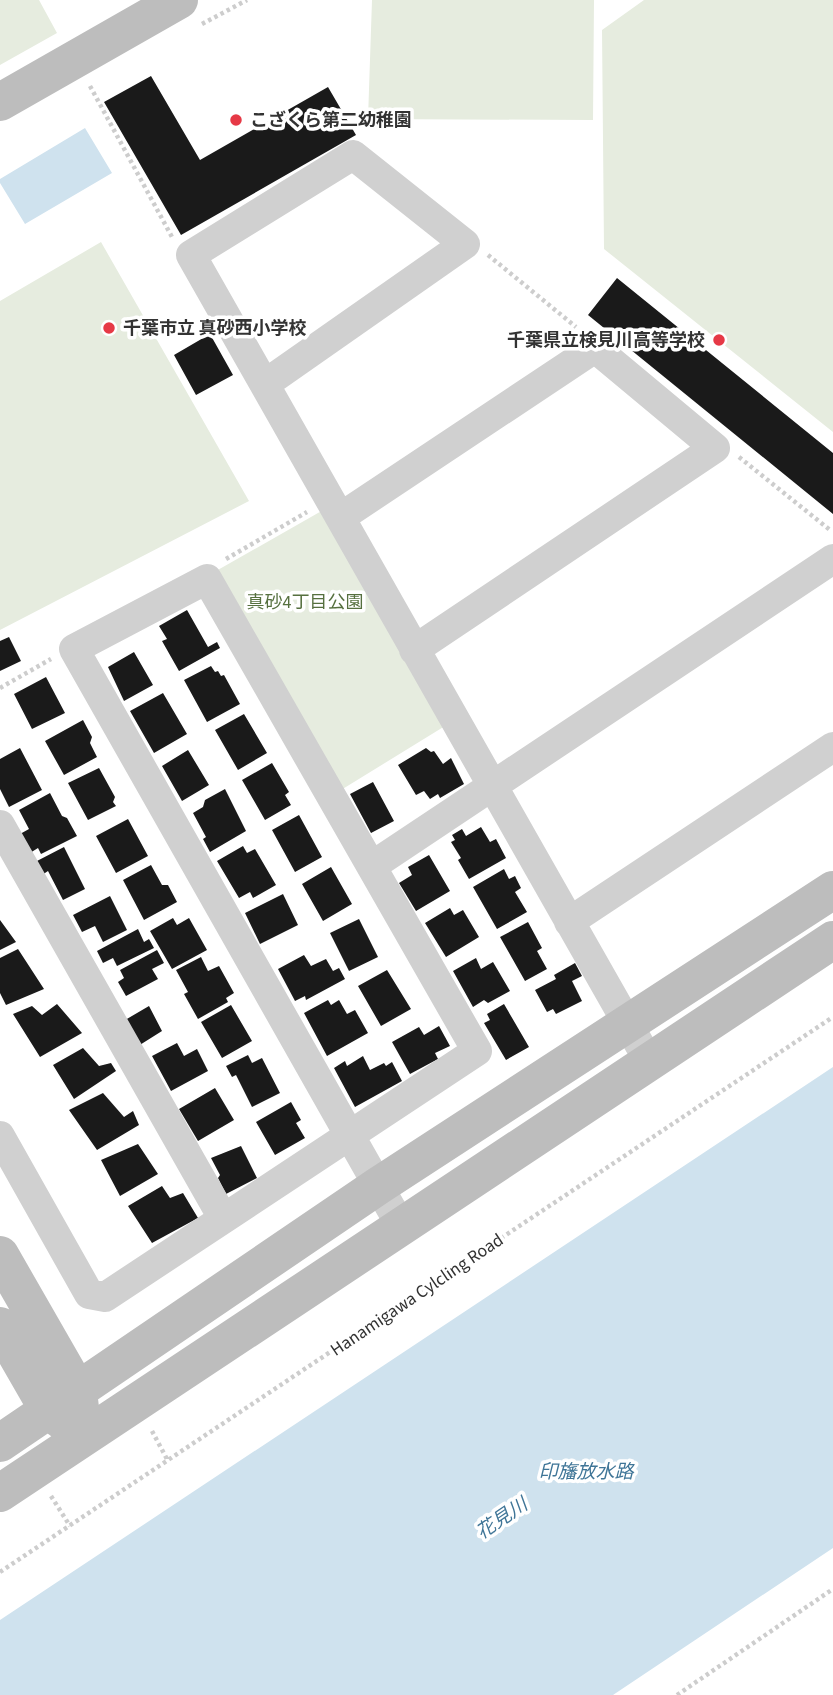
<svg xmlns="http://www.w3.org/2000/svg" width="833" height="1695" font-family="'Source Sans 3','Noto Sans JP',sans-serif">
<style>
.green{fill:#e6ecdf}
.water{fill:#cfe2ee}
.building{fill:#1a1a1a}
.lines{fill:none;stroke-linecap:round;stroke-linejoin:round}
.path{stroke:#cdcdcd;stroke-width:4.5;stroke-dasharray:3.5 3.5;stroke-linecap:butt}
.street{stroke:#d0d0d0;stroke-width:30}
.secondary{stroke:#bdbdbd;stroke-width:38}
.poi-dot{fill:#e63946;stroke:#fff;stroke-width:2.5}
.labels{text-anchor:middle;dominant-baseline:central;stroke-width:7;stroke-linejoin:round;paint-order:stroke}
.poi-label{font-size:18px;font-weight:bold;fill:#333;stroke:#fff;text-anchor:start}
.park-label{font-size:18px;fill:#56703f;stroke:#fff}
.street-label{font-size:18px;fill:#333;stroke:#fff}
.water-label{font-size:19px;font-style:italic;fill:#3f7597;stroke:#fff}
</style>
<rect width="100%" height="100%" fill="#fff"/>
<path class="green" d="M0,0H39L57,33L0,65Z
M372,0H594L593,120L368,119Z
M644,0H833V432L604,249L602,30Z
M101,242L249,501L0,630V301Z
M325,509L445,726L341,790L216,571Z"/>
<path class="water" d="M85,128L112,173L25,224L0,183V179Z
M833,1067V1548L613,1695H0V1620Z"/>
<path class="building" d="M151,76L200,160L328,87L356,135L181,235L104,102Z
M617,278L833,453V514L588,315Z
M210,334L233,375L196,395L174,355Z
M187,610L208,647L217,642L220,648L179,671L162,641L167,639L159,626Z
M9,637L21,661L0,671V641Z
M134,652L153,685L124,701L108,667Z
M211,666L215,672L218,671L221,676L224,675L240,704L207,722L184,680Z
M46,677L65,713L32,729L14,694Z
M163,693L187,734L154,753L130,711Z
M244,714L267,753L238,770L215,730Z
M83,720L92,737L90,743L97,757L64,775L45,741Z
M20,748L42,790L9,807L0,789V759Z
M426,748L431,752L434,751L443,764L451,758L464,784L440,798L438,794L430,799L424,791L416,795L398,765Z
M188,750L209,785L182,801L162,766Z
M272,763L289,792L285,795L291,805L265,820L242,780Z
M99,768L115,797L113,802L116,806L88,820L68,783Z
M373,782L394,821L371,833L350,794Z
M225,789L246,831L210,852L203,839L206,837L193,813L203,807L205,800Z
M50,793L62,816L67,818L77,836L41,854L38,848L30,853L20,834L29,829L19,810Z
M299,815L322,857L295,872L272,830Z
M128,819L148,856L116,873L96,836Z
M481,827L490,842L496,839L506,858L469,879L458,860L461,858L451,842L455,840L452,835L462,829L466,836Z
M243,846L247,853L255,849L276,885L253,898L250,892L239,898L217,861Z
M64,847L85,889L63,900L48,871L42,875L35,862Z
M429,855L450,891L416,911L399,883L412,875L408,867Z
M151,865L162,885H168L177,902L144,920L123,880Z
M331,867L352,904L323,921L302,884Z
M504,869L509,879L515,876L521,888L515,892L527,912L497,929L473,887Z
M283,894L298,925L260,944L245,913Z
M110,896L127,930L103,942L95,926L82,932L73,915Z
M450,908L454,915L463,910L479,937L446,957L425,923Z
M173,918L177,925L189,918L207,950L172,969L150,931Z
M359,919L378,957L349,971L330,933Z
M0,920L16,942L0,950Z
M528,922L542,948L537,951L547,969L525,981L500,937Z
M138,929L144,942L149,939L154,948L117,966L113,958L103,963L97,951Z
M18,949L44,989L6,1005L0,993V958Z
M157,950L164,963L152,969L158,979L126,996L118,982L124,978L120,970Z
M304,955L311,966L326,959L333,971L339,968L345,979L306,1000L305,996L295,1001L278,969Z
M201,957L208,971L219,966L234,993L226,998L228,1002L198,1019L184,994L188,992L176,970Z
M476,958L481,969L493,962L510,991L488,1003L484,1000L473,1007L453,971Z
M575,963L582,976L572,981L582,1001L556,1014L553,1009L547,1012L535,990L556,979L554,975Z
M387,970L411,1009L381,1026L358,986Z
M328,1000L331,1005L339,1000L347,1014L355,1010L368,1033L327,1056L304,1013Z
M57,1004L82,1033L40,1057L13,1014L32,1006L42,1015Z
M504,1004L529,1047L506,1060L484,1023L490,1020L487,1014Z
M231,1005L252,1041L222,1058L201,1022Z
M149,1006L162,1031L135,1048L120,1023Z
M439,1026L450,1046L435,1053L438,1059L410,1074L392,1042L419,1027L424,1035Z
M177,1043L184,1056L197,1049L208,1071L171,1091L152,1056Z
M83,1048L99,1066L111,1063L116,1071L74,1099L53,1065Z
M248,1055L252,1063L262,1058L280,1093L252,1107L236,1075L232,1077L226,1066Z
M363,1056L370,1070L384,1063L386,1066L392,1062L402,1081L355,1107L334,1068L345,1061L347,1066Z
M215,1088L234,1120L198,1141L179,1109Z
M103,1093L124,1117L133,1111L139,1125L97,1150L69,1110Z
M291,1102L301,1120L296,1123L305,1138L275,1155L256,1122Z
M138,1144L158,1174L120,1196L101,1160Z
M241,1146L257,1178L226,1194L218,1178L220,1175L211,1158Z
M162,1186L170,1198L183,1193L198,1218L152,1243L128,1206Z"/>
<g class="lines">
<path class="path" d="M202,24L247,0
M90,86L172,237
M488,255L576,327
M739,457L830,530
M226,559L307,512
M0,688L51,659
M152,1431L168,1461
M51,1496L70,1526
M0,1572L833,1017
M677,1695L833,1589"/>
<path class="street" d="M265,384L465,244L353,155L191,255L650,1063
M341,517L595,348L715,448L414,650
M0,825L223,1218
M372,866L833,559
M569,922L833,747
M0,1136L89,1294L105,1297C229,1214 353,1132 477,1051L207,579L74,649L401,1226"/>
<path class="secondary" d="M0,102L179,0
M0,1255L78,1391L81,1417
M0,1326L49,1411L68,1425
M0,1443L378,1186L833,890
M0,1493L833,940"/>
</g>
<g class="poi-dot">
<circle cx="236" cy="120" r="7"/>
<circle cx="109" cy="328" r="7"/>
<circle cx="719" cy="340" r="7"/>
</g>
<g class="labels">
<g class="poi-label">
<text x="250" y="120">こざくら第二幼稚園</text>
<text x="123" y="328">千葉市立 真砂西小学校</text>
<text x="705" y="340" text-anchor="end">千葉県立検見川高等学校</text>
</g>
<g class="park-label">
<text x="305" y="602">真砂4丁目公園</text>
</g>
<g class="street-label">
<text transform="translate(417 1295) rotate(-34)">Hanamigawa Cylcling Road</text>
</g>
<g class="water-label">
<text x="586" y="1472">印旛放水路</text>
<text transform="translate(502 1519) rotate(-34)">花見川</text>
</g>
</g>
</svg>
